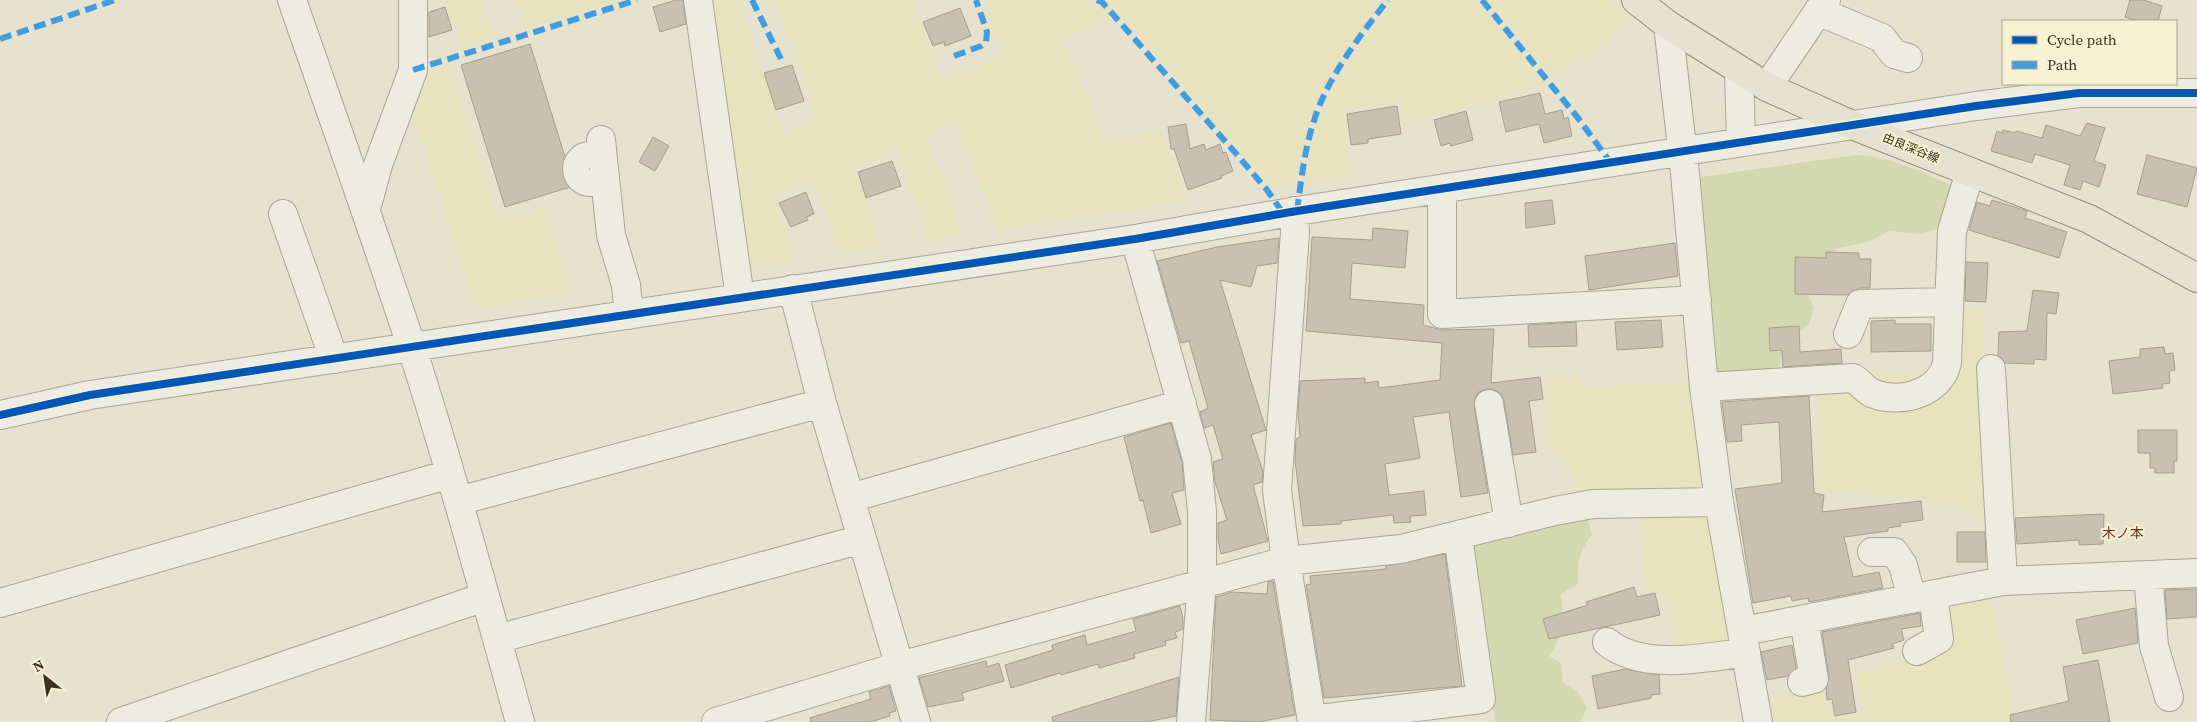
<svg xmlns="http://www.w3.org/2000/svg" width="2197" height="722" font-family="'Source Serif 4','Noto Sans JP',serif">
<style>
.farmland{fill:#e7e3be}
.green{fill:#d2d8b0}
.building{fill:#cac0af;stroke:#a79e8d}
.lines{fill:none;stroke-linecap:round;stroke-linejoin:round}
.minor-casing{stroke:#aba697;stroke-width:30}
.major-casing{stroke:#918c7e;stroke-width:30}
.minor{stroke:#eeebe0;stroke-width:28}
.major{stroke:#e6e2d1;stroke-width:28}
.quiet{stroke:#3f9de0;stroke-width:6;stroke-dasharray:12 6;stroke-linecap:butt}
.cycleway-casing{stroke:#f7f1d4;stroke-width:11}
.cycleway{stroke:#0057b8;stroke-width:8}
.labels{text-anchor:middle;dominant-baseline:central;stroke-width:4;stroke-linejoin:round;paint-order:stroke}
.street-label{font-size:12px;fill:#3c301e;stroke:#f7f1d4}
.neighbourhood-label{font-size:14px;fill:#6b351b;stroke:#f7f1d4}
</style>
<rect width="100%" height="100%" fill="#e6e2ce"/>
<path class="farmland" d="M445,0H481L494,39L461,50Z
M515,0H618L525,30Z
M703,0H738L783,133L818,121L775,0H913L941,79L1003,58L983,0H1086L1099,5L1112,19L1063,38L1104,143L1159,129L1187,201L997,230L955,123L925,133L963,235L929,241L896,151L854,166L881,248L840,253L812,179L772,195L795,260L742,268Z
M1105,0H1369L1377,7L1342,57L1318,102L1309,122L1297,185L1272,189L1164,64Z
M1393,0H1477L1547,85L1405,123L1402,102L1343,110L1352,177L1304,185L1307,160L1317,121L1326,101L1349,60Z
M1488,0H1609L1627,15L1610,39L1598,49L1550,75Z
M449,65L499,221L544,207L572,294L476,307L407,99L423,74Z
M1982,307L1994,521L1958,509L1896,496L1817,491L1819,375L1956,372L1957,311Z
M1579,375V387L1696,382L1709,482L1701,492L1582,496L1568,470L1550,448V377Z
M1707,511L1737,647L1675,656L1669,607L1656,590H1647L1638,513Z
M1989,591L2016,722H1767L1764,701L1820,691L1831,719L1863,713L1856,673L1949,649L1940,601Z"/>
<path class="green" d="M1856,155C1893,157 1916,170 1950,184L1953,207L1947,225L1922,234L1889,231L1868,242L1837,248L1832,256L1805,260L1800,278L1814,308L1808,326L1785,340L1778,375L1712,372L1694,178Z
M1586,513L1592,535C1579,551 1577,563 1578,584L1561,594C1564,616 1563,638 1549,656L1561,663L1563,683L1578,692L1587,708L1580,722H1495L1471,543Z"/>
<path class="building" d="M676,0H683L686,24L660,32L653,7Z
M2130,0H2144L2162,6L2158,21H2138L2125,17Z
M445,7L452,30L429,37V12Z
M960,8L971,36L945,46L944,42L933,46L923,22Z
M530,44L574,186L505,207L461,65Z
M792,65L804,101L776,110L764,73Z
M1540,93L1545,114L1562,110L1564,119L1568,117L1572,136L1544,143L1539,124L1506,132L1499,102Z
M1397,106L1401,134L1368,139V143L1351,145L1347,114Z
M1466,111L1473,140L1451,146L1450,143L1441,146L1434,120Z
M2087,123L2105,128L2094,161L2106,165L2099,187L2083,181L2080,190L2064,185L2070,165L2035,154L2032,163L1991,151L1997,131L2002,133L2003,130L2015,133L2016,131L2042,138L2046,125L2080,136Z
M1186,124L1190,149L1204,144L1206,150L1220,144L1223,153L1226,152L1233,171L1221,176L1222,178L1188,190L1174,149H1171L1168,127Z
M653,137L669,146L655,171L639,162Z
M2147,155L2197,168L2187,207L2137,194Z
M892,161L901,186L866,198L858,172Z
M806,192L814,214L806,217L808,220L791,227L779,203Z
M1552,200L1555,224L1526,228L1525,203Z
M1992,200L2027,211L2025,218L2067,232L2059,258L1969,230L1977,202L1990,206Z
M1373,228L1408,231L1405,268L1352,263L1350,299L1424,305L1423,325L1442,330L1494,329L1491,383L1540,377L1543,399L1529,401L1536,452L1513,455L1504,401L1501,394L1495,390L1486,389L1479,392L1475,398L1474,406L1488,493L1461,497L1449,412L1413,417L1420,458L1385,464L1389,495L1424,491L1426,515L1410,516L1411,522L1394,523L1393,515L1341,521V524L1303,526L1295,460L1296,439L1300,437L1298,412L1300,381L1365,378V383L1378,381L1379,388L1440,380L1442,343L1306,331L1312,237L1372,240Z
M1279,238L1277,263L1257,266L1251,287L1220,280L1266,430L1251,435L1263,472L1262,482L1253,485L1268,541L1221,554L1218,540V523L1227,520L1215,482L1213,462L1223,459L1213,425L1204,428L1200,412L1208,408L1189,341L1181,343L1157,261L1217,247Z
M1675,243L1678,276L1589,290L1585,256Z
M1826,252L1859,253V259H1871L1870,288H1859L1848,295L1795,294V257L1826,258Z
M1966,262L1988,263L1986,302L1965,301Z
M2033,290L2059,293L2056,314L2047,313L2046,360L2034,359V364L2005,363L1998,355L1999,332L2027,331Z
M1661,320L1663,347L1617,350L1615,322Z
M1895,320V324H1931V351L1871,352V321Z
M1576,322L1577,346L1529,347L1528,325Z
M1799,326L1800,352L1841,349L1842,363L1783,367L1782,350L1770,351L1769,328Z
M2164,347L2165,354L2173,353L2175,370L2169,371L2170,383L2162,384L2163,388L2113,394L2109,361L2140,357V349Z
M1809,396L1814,493L1824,495L1822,512L1921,501L1923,520L1900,523L1901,526L1888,528V531L1844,537L1853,577L1879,572L1883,588L1809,602L1808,598L1792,601L1791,596L1753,603L1735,489L1782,483L1779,422L1741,425L1742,441L1727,442L1722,402Z
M1171,423L1182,462L1184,490L1172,493L1181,524L1151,533L1143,500L1140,501L1124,437Z
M2138,430H2177V461H2174V473H2155V468H2150V453H2138Z
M2104,514L2103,544L2079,545V540L2017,544L2015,518Z
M1957,532H1985L1986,562H1957Z
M1445,554L1462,686L1324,698L1306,585L1311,584L1310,576L1386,569V566Z
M1273,581L1295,715L1258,722L1210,720L1216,597L1232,592L1267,594L1268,582Z
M1634,587L1637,597L1655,593L1660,615L1549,639L1543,619L1588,605L1586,602Z
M2197,589V617L2167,619L2165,590Z
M1180,606L1183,619V629L1175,632L1177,638L1165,641L1166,645L1134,654L1135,658L1099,668L1098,664L1061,675L1060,673L1011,688L1005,665L1053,650L1052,645L1085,635L1087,645L1136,631L1133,619Z
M2135,608L2138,643L2083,654L2076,620Z
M1920,613L1921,626L1901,629L1904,640L1892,644L1894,648L1848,660L1856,712L1835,716L1832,699L1827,700L1826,689L1829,676L1822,632Z
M1792,645L1796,668L1788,676L1767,680L1761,652Z
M2098,660L2110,722H2011L2010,715L2069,701L2063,667Z
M986,661L987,667L999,663L1004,681L962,693L964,700L928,707L919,678Z
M1625,669L1659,675L1660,694L1651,695V698L1598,709L1592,676Z
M1179,677L1176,716L1146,722H1053L1052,717Z
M889,686L896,711L889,713L890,716L870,722H811L810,718L871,699L869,692Z"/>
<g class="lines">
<defs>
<path id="minor" d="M292,0C332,115 373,230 411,345C451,470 485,596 520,722
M698,0L740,298
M1818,11L1882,38L1894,54L1908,58
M1668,25L1685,173L1704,387L1719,502L1758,722
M1739,71L1741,142
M1767,87L1826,0
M601,140L611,235L626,285L629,315
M577 169a13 13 0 1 1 26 0a13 13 0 1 1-26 0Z
M1442,189V314L1697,300
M366,209L378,165L413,70V0
M1294,211L1295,232L1277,490L1286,561L1312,722
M283,214L334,359
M1135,239L1197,459L1202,512V582L1191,722
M793,289L822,403L916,722
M1848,334L1860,304L1949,302
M1991,369L2003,581
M1704,387L1853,378C1862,383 1865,391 1874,394C1902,404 1940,393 1947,363L1952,231L1970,172
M1489,404L1509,523
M0,415L90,395L1135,239L1297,211L1976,106L2079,93H2197
M850,498L1182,404
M458,501L822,403
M1872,552H1894L1903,565L1912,599
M2148,575L2154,646L2169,697
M0,603L450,474
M1743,631L2003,581L2197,573
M497,639L862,539
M1607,642C1642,671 1705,658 1746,652
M1917,651L1939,639L1933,595
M1802,682L1814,679L1804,620
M1312,720L1481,699L1458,536
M121,722L484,597
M716,722L900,666L1286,561L1401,549L1555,511L1593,504L1719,502"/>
<path id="major" d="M1636,0L1668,25L1767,87L1852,125L2089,219L2197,278"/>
</defs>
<use href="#minor" class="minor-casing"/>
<use href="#major" class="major-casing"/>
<use href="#minor" class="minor"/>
<use href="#major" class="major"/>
<path class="quiet" d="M752,0L781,59
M1097,0L1102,2L1239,157L1267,190L1283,213
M1482,0L1578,118L1611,163
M0,39L115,0
M954,56L981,46L986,42L987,32L976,0
M413,70L637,0
M1297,211C1301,182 1304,152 1313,124C1325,81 1360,35 1388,0"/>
<defs>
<path id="cycleway" d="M0,415L90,395L1135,239L1297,211L1976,106L2079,93H2197"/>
</defs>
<use href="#cycleway" class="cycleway-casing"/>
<use href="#cycleway" class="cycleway"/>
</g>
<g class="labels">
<g class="street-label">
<text transform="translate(1911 148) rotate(22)">由良深谷線</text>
</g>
<g class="neighbourhood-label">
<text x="2123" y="533">木ノ本</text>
</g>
</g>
<rect x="2002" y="20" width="175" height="65" fill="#f7f1d4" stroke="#aca48b"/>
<rect x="2012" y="36" width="25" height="8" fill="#0057b8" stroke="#aca48b"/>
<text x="2047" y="45" font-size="15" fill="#3c301e">Cycle path</text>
<rect x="2012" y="61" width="25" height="8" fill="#3f9de0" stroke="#aca48b"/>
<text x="2047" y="70" font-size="15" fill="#3c301e">Path</text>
<g transform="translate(45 677) rotate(330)" stroke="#f7f1d4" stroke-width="4" paint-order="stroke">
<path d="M0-4L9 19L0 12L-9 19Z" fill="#3c301e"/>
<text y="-8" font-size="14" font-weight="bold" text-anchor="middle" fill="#3c301e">N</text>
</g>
</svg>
